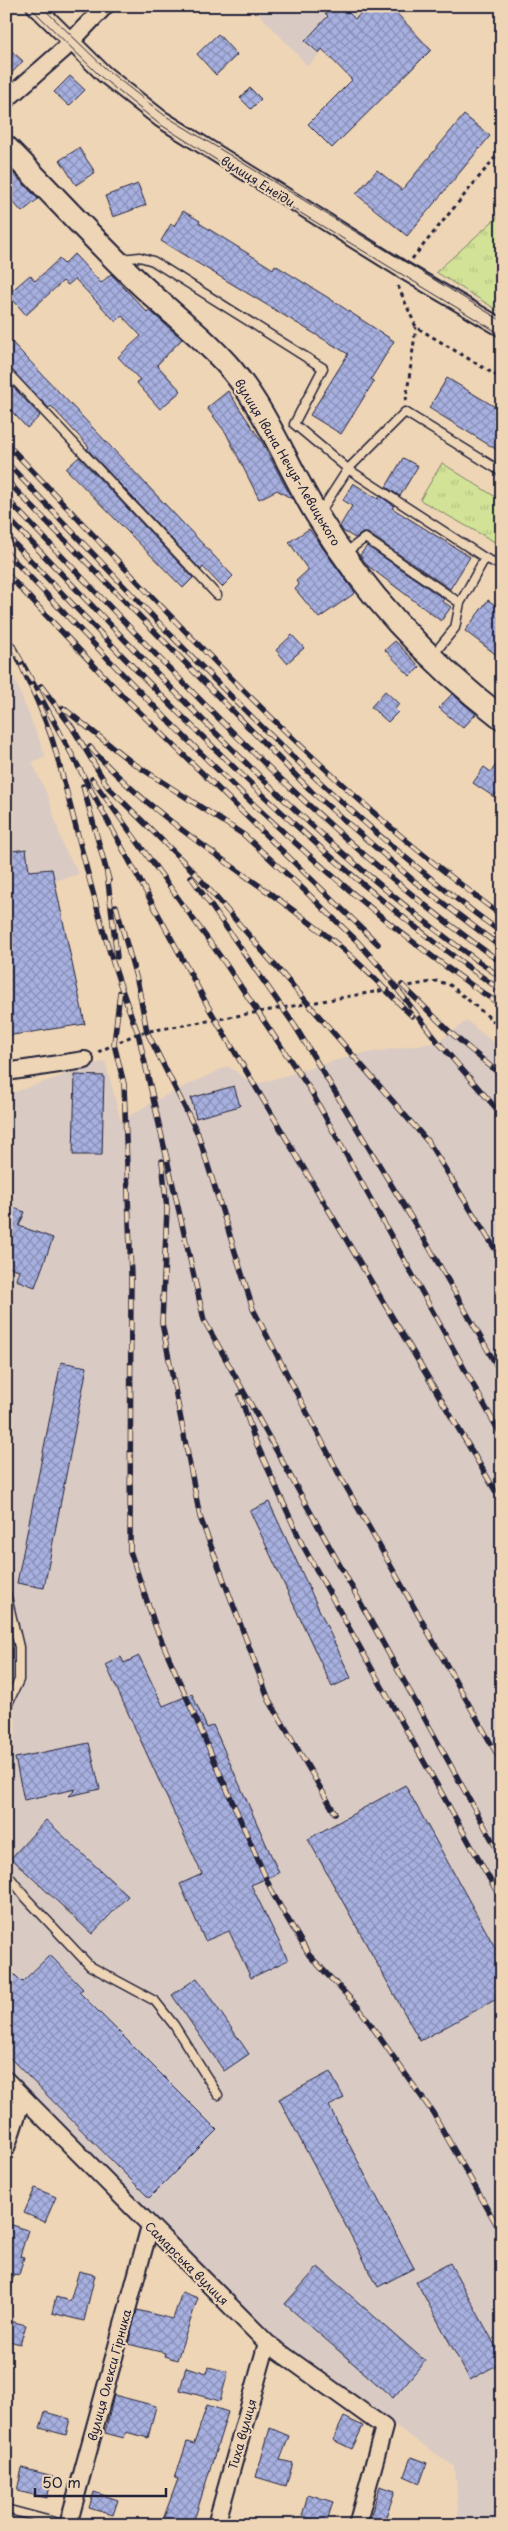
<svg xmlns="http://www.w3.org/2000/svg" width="508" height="2531" font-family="'Playpen Sans',sans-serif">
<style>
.built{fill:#d9cac3}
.grass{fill:url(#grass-tufts);stroke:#7a8268}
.building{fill:url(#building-cross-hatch);stroke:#22223b}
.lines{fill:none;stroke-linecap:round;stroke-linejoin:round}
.lane-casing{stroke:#22223b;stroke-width:11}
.street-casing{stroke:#22223b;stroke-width:20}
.secondary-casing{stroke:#22223b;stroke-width:26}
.path{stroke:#22223b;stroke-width:3;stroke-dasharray:4 4;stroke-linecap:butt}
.lane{stroke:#eed5b6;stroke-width:8}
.street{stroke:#eed5b6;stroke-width:16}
.secondary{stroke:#eed5b6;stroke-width:22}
.tram{stroke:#22223b;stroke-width:1}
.rail-casing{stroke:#22223b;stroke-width:5.5}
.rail{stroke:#eed5b6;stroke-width:4;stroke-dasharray:11;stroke-linecap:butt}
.labels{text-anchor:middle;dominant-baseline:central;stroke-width:4.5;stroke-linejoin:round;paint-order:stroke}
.street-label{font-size:12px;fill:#22223b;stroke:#eed5b6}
</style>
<defs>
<pattern id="grass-tufts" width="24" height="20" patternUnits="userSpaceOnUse" patternTransform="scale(1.25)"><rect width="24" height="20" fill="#d2e296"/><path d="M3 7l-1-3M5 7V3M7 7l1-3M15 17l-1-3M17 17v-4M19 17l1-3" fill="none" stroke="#b4c282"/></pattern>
<pattern id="building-cross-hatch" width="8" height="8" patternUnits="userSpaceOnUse" patternTransform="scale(1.25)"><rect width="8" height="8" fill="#a8b0e0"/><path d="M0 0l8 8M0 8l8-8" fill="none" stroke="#888fb7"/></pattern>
</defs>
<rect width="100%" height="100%" fill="#eed5b6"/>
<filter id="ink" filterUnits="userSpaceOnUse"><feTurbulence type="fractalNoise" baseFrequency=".02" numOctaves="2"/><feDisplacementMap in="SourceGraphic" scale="10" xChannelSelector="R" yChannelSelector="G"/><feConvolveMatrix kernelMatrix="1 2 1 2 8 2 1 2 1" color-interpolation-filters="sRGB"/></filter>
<g filter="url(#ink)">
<path class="built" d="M252,6H366L308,66Z
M6,658L46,757L32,762L49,799L63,846L79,874L55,881L85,1024L6,1036Z
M467,1021L502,1049V2525H459L455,2467L270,2339L6,2071V1095L105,1061L121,1121L154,1101L228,1066L254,1085L354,1055L438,1042Z"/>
<path class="grass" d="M502,213V313L436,272Z
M442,463L502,501V546L420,500Z"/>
<path class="building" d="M318,6H342L355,19L369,6H390L431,50L332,148L308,124L352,80L322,49L319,53L305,41L328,16Z
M218,34L237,55L216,75L197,54Z
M6,46L23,61L6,79Z
M70,76L85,90L69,106L54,92Z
M250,88L261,99L251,109L240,98Z
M464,115L490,136L407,236L356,194L377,170L402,190Z
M79,148L95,172L76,185L60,160Z
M6,166L38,199L22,212L6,194Z
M138,184L146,205L113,217L105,196Z
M183,211L200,221L199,223L273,269L275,265L327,297L394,341L371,379L374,381L341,434L310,415L348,354L161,241L171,224L174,226Z
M74,254L101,283L111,274L147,312L149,310L182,339L157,365L181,391L160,409L136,382L140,380L118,357L141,336L122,316L116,322L75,279L68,285L63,281L26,315L8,294L30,275L35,281L59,259L64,264Z
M6,336L233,576L222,587L203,567L201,570L87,449L89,447L51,406L49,408L6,366Z
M447,378L502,411V453L429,408Z
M6,379L40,416L27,428L6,405Z
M228,391L262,442L292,499L277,490L259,499L226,433L207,408Z
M79,457L193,578L183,588L66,469Z
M403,458L418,466L400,496L386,487Z
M353,483L378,499L380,496L394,506L392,508L470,557L450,589L368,533H362L355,538L343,531L340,526L352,506L343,500Z
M309,529L355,593L319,618L295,589L299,585L296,581L308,570L289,542Z
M367,546L444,599L442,601L451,607L441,621L368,566L360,555Z
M488,600L502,610V659L465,631Z
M292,635L304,648L287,663L276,650Z
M395,641L420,667L410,676L385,650Z
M385,691L399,704L395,709L398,712L388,722L371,707Z
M452,694L476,714L463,728L439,708Z
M502,756V786L494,797L473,783L484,767L491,772Z
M26,849L29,871L52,869L85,1024L6,1036V852Z
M75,1075L104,1076L102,1155H73Z
M234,1086L240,1106L196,1118L191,1098Z
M6,1205L25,1212L19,1226L53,1238L35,1287L16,1280L19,1270L6,1266Z
M61,1362L87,1367L44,1588L17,1583Z
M269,1502L351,1678L332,1687L250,1511Z
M139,1656L163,1706L192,1694L207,1728L213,1725L279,1873L251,1885L288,1960L251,1978L229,1931L205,1941L180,1884L202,1874L106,1665L121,1657L124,1663Z
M89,1743L100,1789L69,1796L76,1789L24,1800L15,1758Z
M405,1785L502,1960V1996L420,2041L308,1839Z
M46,1820L128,1896L92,1934L11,1858Z
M50,1955L83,1989L79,1992L217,2130L149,2198L6,2054V1966L22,1982Z
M197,1978L249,2054L224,2071L172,1995Z
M330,2072L344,2098L329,2106L414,2268L378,2287L279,2099Z
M35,2188L56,2197L45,2222L24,2213Z
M6,2223L28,2230L20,2256L24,2257L19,2275L14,2274L9,2289H6Z
M450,2263L502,2358V2362L470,2380L416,2281Z
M318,2267L425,2361L393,2398L285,2304Z
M79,2271L95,2275L84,2321L52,2313L56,2297L70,2301Z
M182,2292L198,2298L177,2360L164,2356L165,2353L128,2344L137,2310L173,2319Z
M6,2320L26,2325L20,2344L6,2340Z
M186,2367L207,2373L209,2367L228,2372L220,2401L180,2390Z
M114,2395L156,2406L148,2438L126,2432L124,2438L105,2433Z
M207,2405L228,2412L196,2514L191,2525H161L178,2479L175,2478L187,2442L194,2444Z
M45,2412L70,2419L66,2435L40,2428Z
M344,2417L363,2426L352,2449L333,2440Z
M270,2428L289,2436L280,2460L293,2463L286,2486L256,2477Z
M411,2457L427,2463L420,2483L404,2476Z
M22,2468L53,2476L47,2498L17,2491Z
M380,2486L395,2491L383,2525H368Z
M94,2492L118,2500L113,2515L89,2508Z
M308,2494L333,2502L326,2524L302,2516Z"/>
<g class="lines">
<defs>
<path id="lane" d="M121,259L140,257L153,261L323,368L294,424L348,469L485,558
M6,371L217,595
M319,514L348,469L405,412L502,472
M345,553L365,538L460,603
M433,655L455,628L460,603L485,558L502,566
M6,1593L19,1647V1680L6,1708
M6,1872L26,1898L90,1966L155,2001L174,2025L218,2095
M6,2509L66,2525"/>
<path id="street" d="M35,6L104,74L161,119L403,270L502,328
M6,100L63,50L105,6
M6,1072L85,1060
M6,2080L267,2343L384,2427L357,2525
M6,2148L23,2097
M68,2525L150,2226
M216,2525L267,2343"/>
<path id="secondary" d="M6,147C50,191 92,238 137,281C168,311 204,337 232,370C268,413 288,468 317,515C365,594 429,662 502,718"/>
</defs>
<use href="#lane" class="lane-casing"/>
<use href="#street" class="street-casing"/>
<use href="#secondary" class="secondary-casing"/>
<path class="path" d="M412,259L502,149
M398,286L416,327L502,379
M406,401L416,327
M98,1052L138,1033L437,981L450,985L502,1028"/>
<use href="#lane" class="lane"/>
<use href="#street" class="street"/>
<use href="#secondary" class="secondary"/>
<path class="tram" d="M29,6L101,77L158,123L294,209L502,335
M41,6L107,70L164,115L502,321"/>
<defs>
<path id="rail" d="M6,443C128,571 248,703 381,819C420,853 461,885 502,916
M6,462C163,626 317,799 502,933
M6,480L312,792L414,881L502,948
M6,498C163,661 316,832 502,963
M6,516C163,678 315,850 502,978
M6,535C162,697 316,863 502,991
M6,552C161,714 314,881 502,1006
M6,573L121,694L378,944
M41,686L72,727L108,787L194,872L429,1143L502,1260
M63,708L130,761L244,835L301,887L357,941L382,969L438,1042L502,1115
M90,747C159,825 252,875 332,940C361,963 385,990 412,1016
M92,779L225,963L311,1091L502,1437
M83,786L109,880
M107,873L117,957
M191,877L295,1026L429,1247L502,1375
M116,906L138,984L147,1032L198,1134L253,1309L340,1476L502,1763
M402,985L451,1033L502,1076
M120,992L114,1044L124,1084L131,1276L130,1551L156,1628L273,1894L309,1955L359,2008L433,2113L502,2234
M162,1161L167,1209L162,1323L200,1517L269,1700L335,1813
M240,1395L254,1438L302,1544L502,1901
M502,1502L210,1010L12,644C26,678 45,713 55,749C82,844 101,941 138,1033L204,1320L502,1858"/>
</defs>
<use href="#rail" class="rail-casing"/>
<use href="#rail" class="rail"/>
</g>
</g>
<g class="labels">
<g class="street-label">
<text transform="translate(258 181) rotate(32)">вулиця Енеїди</text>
<text transform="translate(288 462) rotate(59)">вулиця Івана Нечуя-Левицького</text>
<text transform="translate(187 2263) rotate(45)">Самарська вулиця</text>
<text transform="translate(109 2375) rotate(-75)">вулиця Олекси Гірника</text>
<text transform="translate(242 2434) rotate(-74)">Тиха вулиця</text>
</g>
</g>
<rect width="508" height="2531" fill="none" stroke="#eed5b6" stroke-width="25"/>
<rect x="12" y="12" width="483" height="2506" fill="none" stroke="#22223b" stroke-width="2" filter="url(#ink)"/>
<path d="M35 2488v8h131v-8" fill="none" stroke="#22223b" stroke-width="2.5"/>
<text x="42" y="2488" font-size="15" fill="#22223b" stroke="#eed5b6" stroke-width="4" paint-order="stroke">50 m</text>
</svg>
